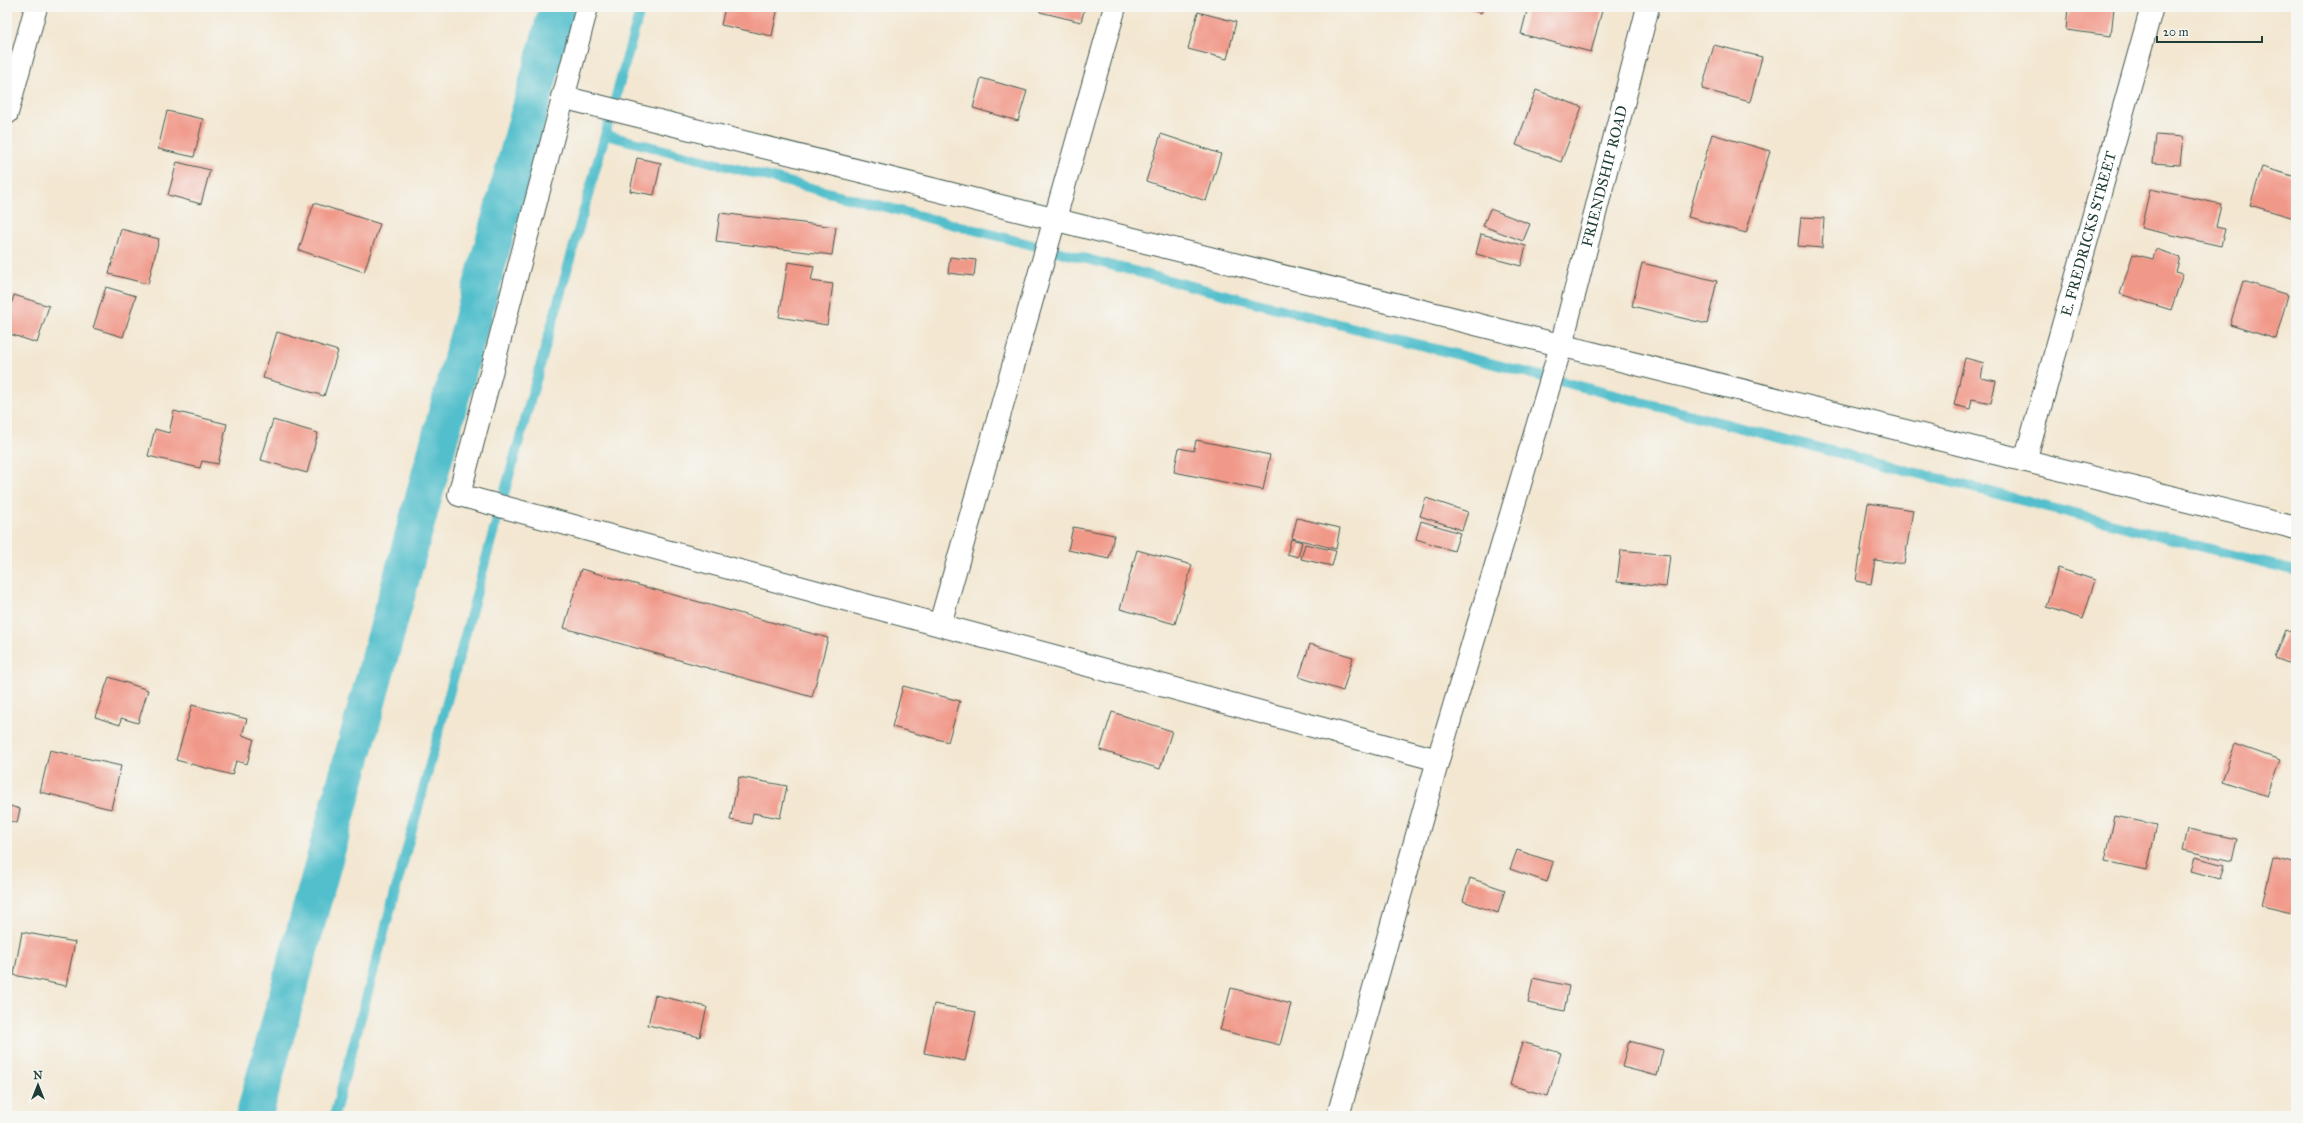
<svg xmlns="http://www.w3.org/2000/svg" width="2303" height="1123" font-family="'IM FELL Great Primer',serif">
<style>
.lines{fill:none;stroke-linecap:round;stroke-linejoin:round}
.stream{stroke:#52bfcc;stroke-width:10}
.canal{stroke:#52bfcc;stroke-width:37}
.building{fill:#f19989}
.minor-casing{stroke:#3f564c;stroke-width:24}
.minor{stroke:#fff;stroke-width:22}
.labels{text-anchor:middle;dominant-baseline:central;stroke-width:4;stroke-linejoin:round;paint-order:stroke}
.street-label{font-size:15px;fill:#1f3d34;stroke:#f6f6f2}
</style>
<rect width="100%" height="100%" fill="#f6f6f2"/>
<filter id="ink" filterUnits="userSpaceOnUse"><feTurbulence type="fractalNoise" baseFrequency=".025" numOctaves="2"/><feDisplacementMap in="SourceGraphic" scale="8" xChannelSelector="R" yChannelSelector="G"/><feConvolveMatrix kernelMatrix="1 2 1 2 8 2 1 2 1" color-interpolation-filters="sRGB"/></filter>
<filter id="wash" filterUnits="userSpaceOnUse"><feTurbulence type="fractalNoise" baseFrequency=".012" numOctaves="4" result="noise"/><feDisplacementMap in="SourceGraphic" scale="16" xChannelSelector="R" yChannelSelector="G"/><feGaussianBlur stdDeviation="0.9" result="paint"/><feColorMatrix in="noise" values="0 0 0 0 0 0 0 0 0 0 0 0 0 0 0 0 0 1.4 0 .05"/><feComposite in="paint" operator="in"/></filter>
<g filter="url(#wash)">
<rect width="100%" height="100%" fill="#f3e7d1"/>
<g class="lines">
<path class="stream" d="M606,135L2296,571
M334,1116L490,544L641,7"/>
<path class="canal" d="M254,1116L558,7"/>
</g>
<g id="blocks">
<path class="building" d="M725,7H778L772,36L721,25Z
M1040,7H1085L1081,22L1040,12Z
M1464,7H1484L1481,13Z
M1528,7H1603L1591,52L1521,34Z
M2068,7H2114L2111,36L2066,30Z
M1198,12L1236,22L1227,59L1188,49Z
M1714,45L1762,57L1750,102L1702,89Z
M981,78L1027,91L1018,121L973,108Z
M1536,90L1582,107L1561,162L1516,145Z
M167,111L203,119L194,157L158,149Z
M1161,134L1221,154L1206,201L1146,181Z
M1712,134L1770,151L1746,233L1688,217Z
M2156,135L2183,137L2180,165L2153,163Z
M637,158L661,163L654,195L630,191Z
M177,162L210,170L201,204L168,195Z
M2262,167L2296,177L2294,218L2250,205Z
M2150,189L2221,204L2216,227L2225,229L2221,246L2141,228Z
M314,203L380,224L364,272L299,250Z
M1490,209L1530,224L1523,241L1483,226Z
M720,213L836,227L832,255L716,241Z
M1801,217L1824,218L1822,248L1798,246Z
M121,229L159,239L148,284L109,274Z
M1481,234L1526,246L1521,266L1476,254Z
M2156,249L2180,257L2176,272L2183,274L2171,310L2120,294L2133,254L2153,259Z
M950,257L976,260L974,276L948,273Z
M788,262L814,266L811,281L833,284L827,325L779,317Z
M1642,263L1717,281L1707,324L1632,306Z
M2243,281L2288,295L2276,339L2230,325Z
M106,287L136,296L123,337L93,328Z
M14,295L49,306L37,343L7,333V318Z
M277,332L338,351L324,396L263,378Z
M1965,358L1984,363L1981,378L1996,381L1991,403L1972,399L1970,409L1954,405Z
M174,411L227,424L218,464L202,461L200,468L148,456L155,429L169,433Z
M273,420L318,433L307,473L261,460Z
M1196,440L1270,455L1263,490L1174,472L1179,448L1194,451Z
M1426,498L1468,512L1462,530L1420,516Z
M1868,503L1913,510L1904,564L1875,560L1871,584L1856,581Z
M1297,518L1340,528L1336,549L1292,538Z
M1421,521L1460,533L1454,551L1416,539Z
M1073,527L1114,535L1109,559L1068,550Z
M1291,539L1302,542L1298,557L1287,554Z
M1305,544L1336,551L1332,566L1301,559Z
M1137,550L1192,565L1175,624L1120,609Z
M1621,550L1670,555L1666,587L1617,582Z
M2058,568L2095,580L2083,619L2046,607Z
M581,569L828,638L812,697L564,628Z
M2286,630L2296,634V666L2275,658Z
M1310,644L1353,657L1343,691L1299,677Z
M109,677L148,690L138,723L121,718L120,725L95,717Z
M903,686L960,701L948,742L892,727Z
M192,705L247,719L242,735L254,739L247,764L236,761L232,775L176,760Z
M1112,712L1172,731L1160,769L1100,750Z
M2235,744L2280,760L2267,796L2222,781Z
M50,750L121,766L111,809L40,792Z
M739,777L787,786L780,818L753,813L751,824L730,820Z
M7,805L20,809L17,823L7,820Z
M2115,816L2157,825L2147,870L2105,861Z
M2188,829L2237,839L2232,861L2183,850Z
M1517,850L1553,862L1547,882L1510,869Z
M2195,857L2224,865L2220,879L2191,871Z
M2273,858L2296,864V914L2262,906Z
M1470,878L1505,890L1498,913L1463,901Z
M22,932L75,942L66,986L14,975Z
M1533,978L1569,986L1564,1011L1528,1003Z
M1231,988L1291,1004L1280,1045L1220,1030Z
M655,995L707,1007L700,1037L648,1025Z
M934,1004L976,1012L965,1061L924,1053Z
M1629,1041L1663,1050L1657,1076L1622,1067Z
M1522,1042L1561,1053L1548,1096L1510,1085Z"/>
</g>
</g>
<g filter="url(#ink)">
<use href="#blocks" fill-opacity="0" stroke="#3f564c" stroke-width="1"/>
<g class="lines">
<defs>
<g id="minor">
<path d="M587,7L459,495L1438,760"/>
<path d="M562,97L2296,528"/>
<path d="M7,113L36,7"/>
<path id="s1" d="M2025,461L2152,7"/>
<path d="M940,624L1115,7"/>
<path id="s2" d="M1338,1116L1438,760L1561,346L1648,7"/>
</g>
</defs>
<use href="#minor" class="minor-casing"/>
<use href="#minor" class="minor"/>
</g>
</g>
<g class="labels">
<g class="street-label">
<text stroke="none"><textPath href="#s2" startOffset="977">FRIENDSHIP ROAD</textPath></text>
<text stroke="none"><textPath href="#s1" startOffset="236">E. FREDRICKS STREET</textPath></text>
</g>
</g>
<rect width="2303" height="1123" fill="none" stroke="#f6f6f2" stroke-width="24"/>
<g transform="translate(38 1085)" stroke="#f6f6f2" stroke-width="3" paint-order="stroke">
<path d="M0-3L7 15L0 10L-7 15Z" fill="#1f3d34"/>
<text y="-6" font-size="11" font-weight="bold" text-anchor="middle" fill="#1f3d34">N</text>
</g>
<path d="M2157 36v6h105v-6" fill="none" stroke="#1f3d34" stroke-width="2"/>
<text x="2163" y="36" font-size="12" fill="#1f3d34" stroke="#f6f6f2" stroke-width="3" paint-order="stroke">20 m</text>
</svg>
